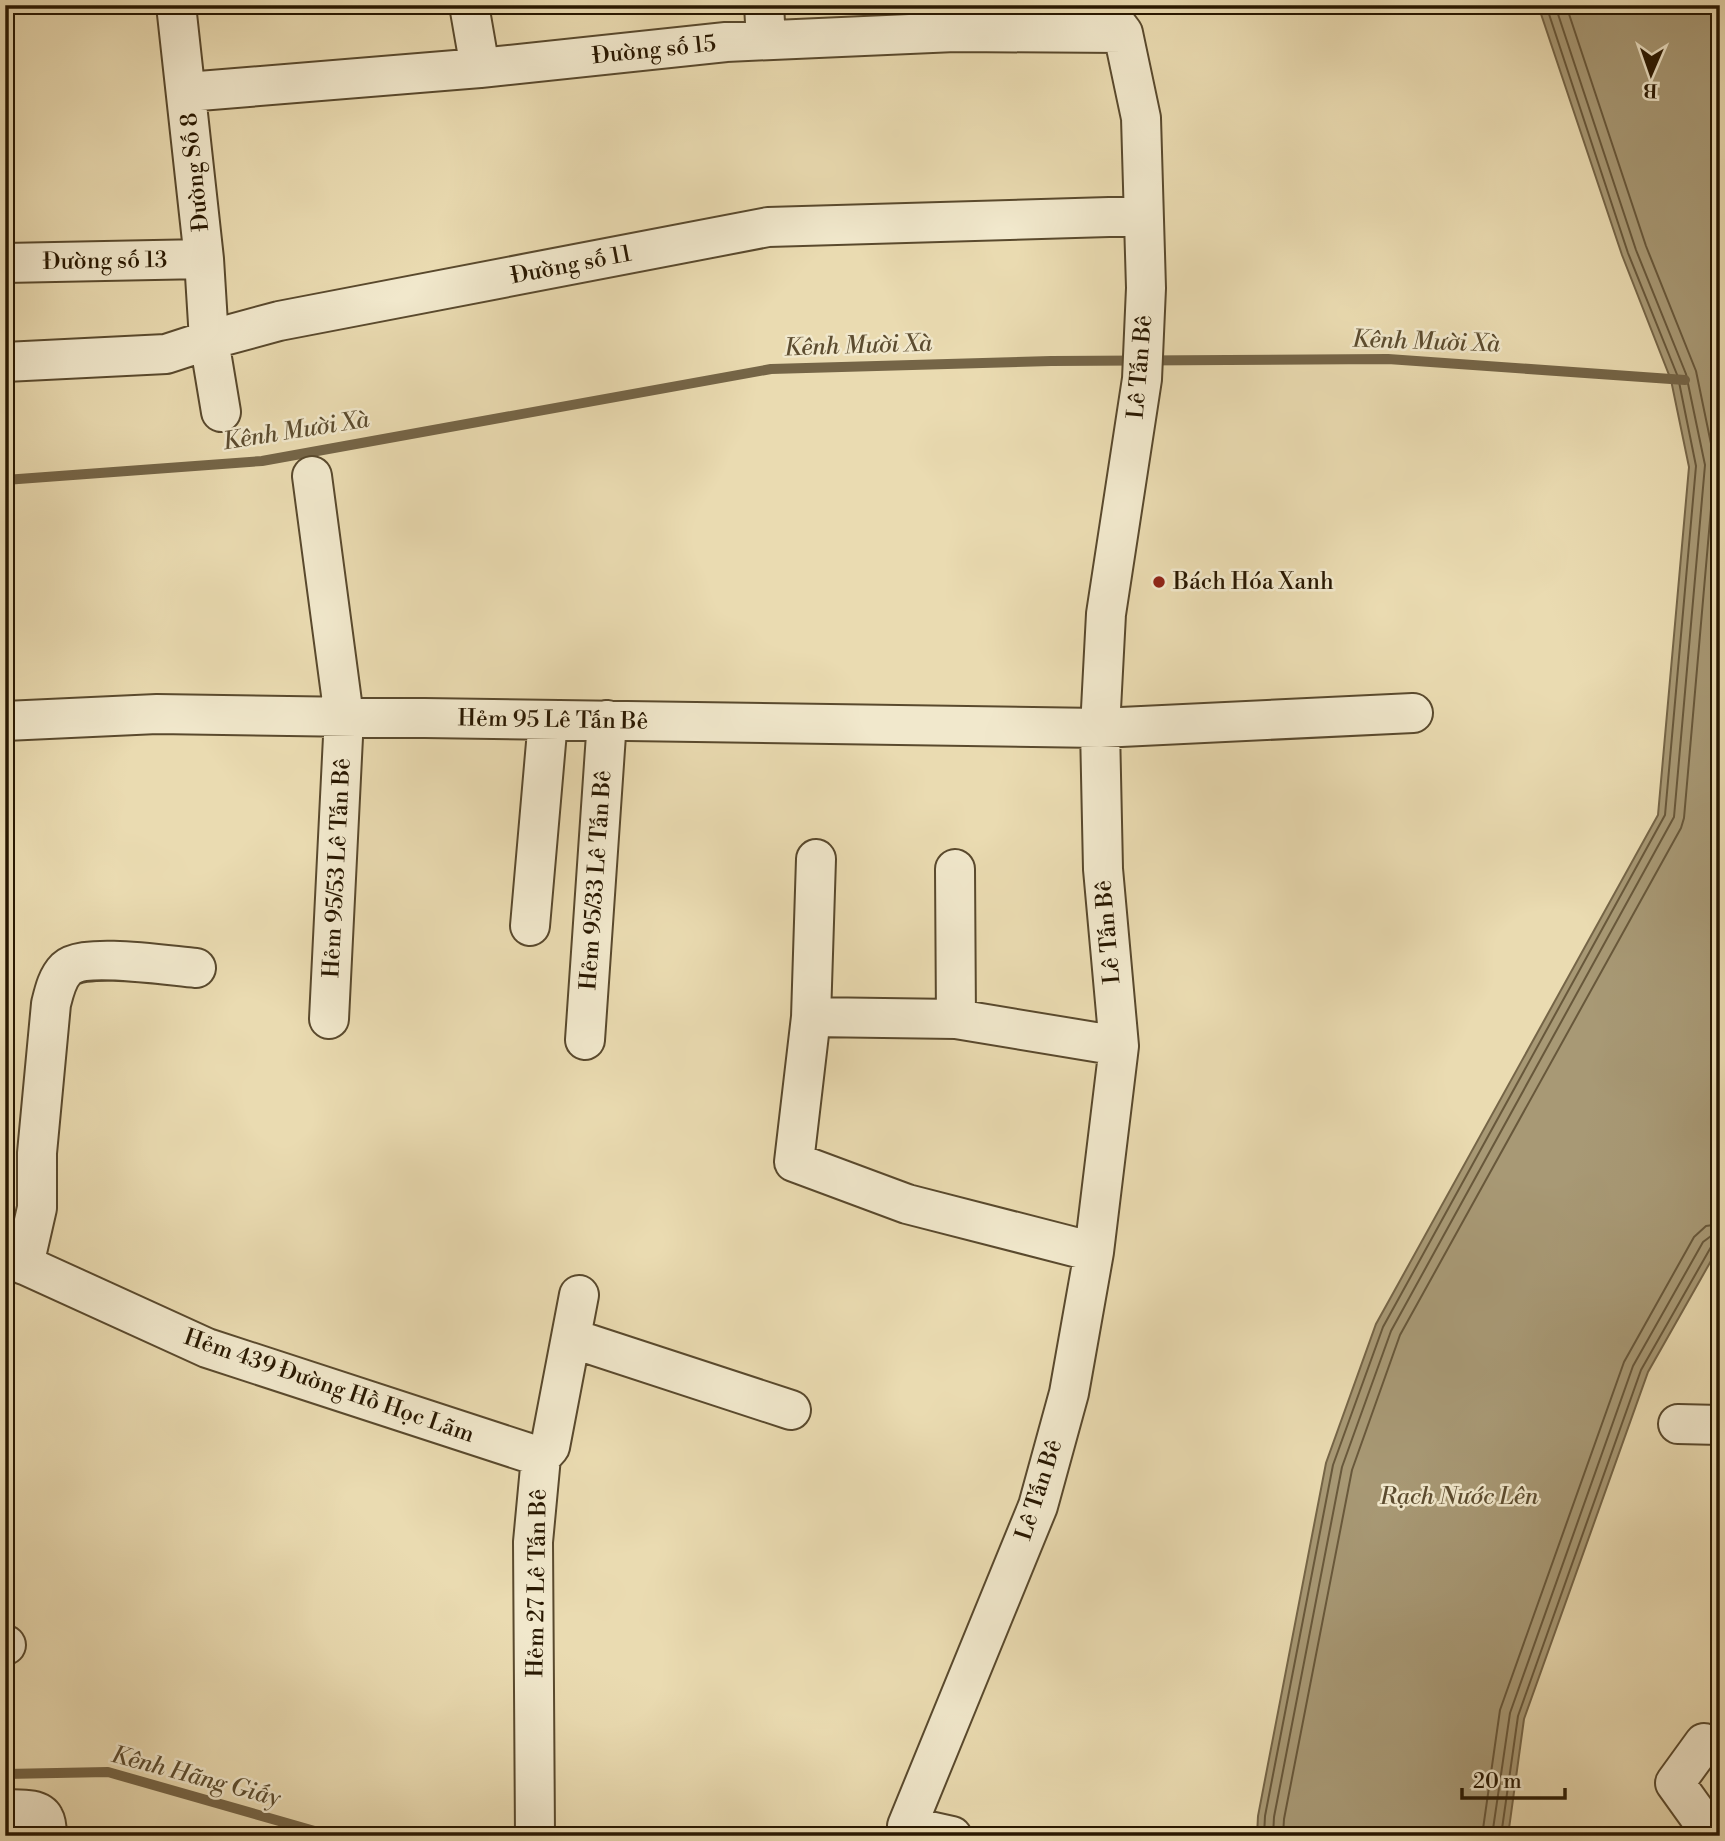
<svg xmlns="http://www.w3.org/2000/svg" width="1725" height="1841" font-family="'Libre Bodoni',serif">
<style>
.water{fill:#a89975;stroke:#756547;stroke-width:2}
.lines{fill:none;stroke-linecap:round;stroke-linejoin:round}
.shore{stroke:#68583b;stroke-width:2}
.stream{stroke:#756547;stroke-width:10}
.minor-casing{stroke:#59492d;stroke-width:42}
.minor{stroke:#f1e8cc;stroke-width:38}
.poi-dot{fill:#8f2418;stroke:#f1e8cc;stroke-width:2.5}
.labels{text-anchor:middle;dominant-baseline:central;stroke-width:5;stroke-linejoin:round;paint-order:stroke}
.street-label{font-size:23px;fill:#291801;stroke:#f1e8cc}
.poi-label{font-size:23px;fill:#291801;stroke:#f1e8cc;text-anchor:start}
.water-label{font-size:24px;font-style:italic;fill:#5c4c2f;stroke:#f1e8cc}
</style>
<rect width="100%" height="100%" fill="#eadbb1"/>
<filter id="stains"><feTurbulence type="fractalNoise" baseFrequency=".00286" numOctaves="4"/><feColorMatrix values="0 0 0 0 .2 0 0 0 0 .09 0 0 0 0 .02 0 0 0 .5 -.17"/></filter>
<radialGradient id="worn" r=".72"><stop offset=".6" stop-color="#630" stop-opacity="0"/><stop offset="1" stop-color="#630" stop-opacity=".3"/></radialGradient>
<path class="water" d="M1538,5H1720V1245L1648,1372L1524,1719L1508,1836H1257L1258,1816L1326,1463L1376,1324L1658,815L1689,467L1671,380L1622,255Z"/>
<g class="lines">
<path class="shore" d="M1264,1836L1265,1816L1333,1465L1383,1327L1665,815L1696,466L1678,377L1628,253L1546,5
M1273,1836L1274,1817L1342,1467L1391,1331L1674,817L1705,465L1686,374L1636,250L1555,5
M1283,1836L1284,1819L1352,1470L1400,1335L1681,828L1684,818L1715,463L1696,371L1646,246L1566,5
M1482,1836L1500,1710L1624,1362L1694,1237L1706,1226L1720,1224
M1492,1836L1510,1713L1633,1366L1703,1242L1711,1236L1720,1234
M1501,1836L1518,1716L1641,1370L1711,1247L1714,1244L1720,1243"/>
<path class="stream" d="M5,480L262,461L771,369L1051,361L1388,359L1685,380
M5,1774L108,1772L332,1836"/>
<defs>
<path id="minor" d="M176,5L204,259L209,340L221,412
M469,5L480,68
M764,5L766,40
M187,92L480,68L726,42L955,32L1123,33
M5,263L204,259
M5,362L166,354L209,340L279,321L768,227L1143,216
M312,476L344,717L329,1019
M5,721L157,714L1100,728L1413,713
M816,859L811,1017L794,1162L907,1204L1094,1252
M955,869L956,1019
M530,926L548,720
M811,1017L956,1019L1119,1046
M585,1040L607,720
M5,1256L207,1348L541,1457
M24,1265L37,1208V1153L51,1004C54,992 57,978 66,969C84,952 170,966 196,968
M571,1338L791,1410
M1678,1424L1720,1425
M5,1645H6
M1704,1743L1675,1783L1713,1836
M5,1809C16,1810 38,1807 44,1818C47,1823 47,1831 47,1836
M907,1826L952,1836
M535,1836L533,1542L541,1457L550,1447L579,1295
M907,1836V1826L1038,1506L1069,1393L1094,1252L1119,1046L1103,869L1100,728L1106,614L1142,379L1146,288L1141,118L1123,33L1102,5"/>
</defs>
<use href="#minor" class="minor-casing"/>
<use href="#minor" class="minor"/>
</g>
<circle class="poi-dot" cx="1159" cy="582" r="7"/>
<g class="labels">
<g class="street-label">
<text transform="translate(654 50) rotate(-6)">Đường số 15</text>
<text transform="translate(195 172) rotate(-96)">Đường Số 8</text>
<text transform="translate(105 261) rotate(-1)">Đường số 13</text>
<text transform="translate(571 265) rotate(-11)">Đường số 11</text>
<text transform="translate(1140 367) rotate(-85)">Lê Tấn Bê</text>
<text transform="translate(553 720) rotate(1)">Hẻm 95 Lê Tấn Bê</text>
<text transform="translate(337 868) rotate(-87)">Hẻm 95/53 Lê Tấn Bê</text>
<text transform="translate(596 880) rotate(-86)">Hẻm 95/33 Lê Tấn Bê</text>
<text transform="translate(1108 932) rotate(-95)">Lê Tấn Bê</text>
<text transform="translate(329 1386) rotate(19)">Hẻm 439 Đường Hồ Học Lãm</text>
<text transform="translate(1039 1490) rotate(-72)">Lê Tấn Bê</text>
<text transform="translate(537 1583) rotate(-89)">Hẻm 27 Lê Tấn Bê</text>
</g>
<g class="poi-label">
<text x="1173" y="582">Bách Hóa Xanh</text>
</g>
<g class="water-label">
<text transform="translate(1426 342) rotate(2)">Kênh Mười Xà</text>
<text transform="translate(858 346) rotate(-2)">Kênh Mười Xà</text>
<text transform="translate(296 431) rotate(-9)">Kênh Mười Xà</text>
<text x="1459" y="1497">Rạch Nước Lên</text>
<text transform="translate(196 1777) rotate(15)">Kênh Hãng Giấy</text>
</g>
</g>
<rect width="1725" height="1841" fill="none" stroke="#eadbb1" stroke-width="28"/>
<rect x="7" y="7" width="1711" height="1827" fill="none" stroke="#291801" stroke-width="3.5"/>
<rect x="14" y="14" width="1697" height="1813" fill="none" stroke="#291801" stroke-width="2"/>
<g transform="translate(1651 74) rotate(182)" stroke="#f1e8cc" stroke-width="5" paint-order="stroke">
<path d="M0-5L12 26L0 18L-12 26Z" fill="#291801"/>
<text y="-10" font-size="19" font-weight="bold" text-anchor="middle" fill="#291801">B</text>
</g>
<path d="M1462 1788v10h103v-10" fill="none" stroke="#291801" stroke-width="3.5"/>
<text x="1473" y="1788" font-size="21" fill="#291801" stroke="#f1e8cc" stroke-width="5" paint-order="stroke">20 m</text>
<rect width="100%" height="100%" filter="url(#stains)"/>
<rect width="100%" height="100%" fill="url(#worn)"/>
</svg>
